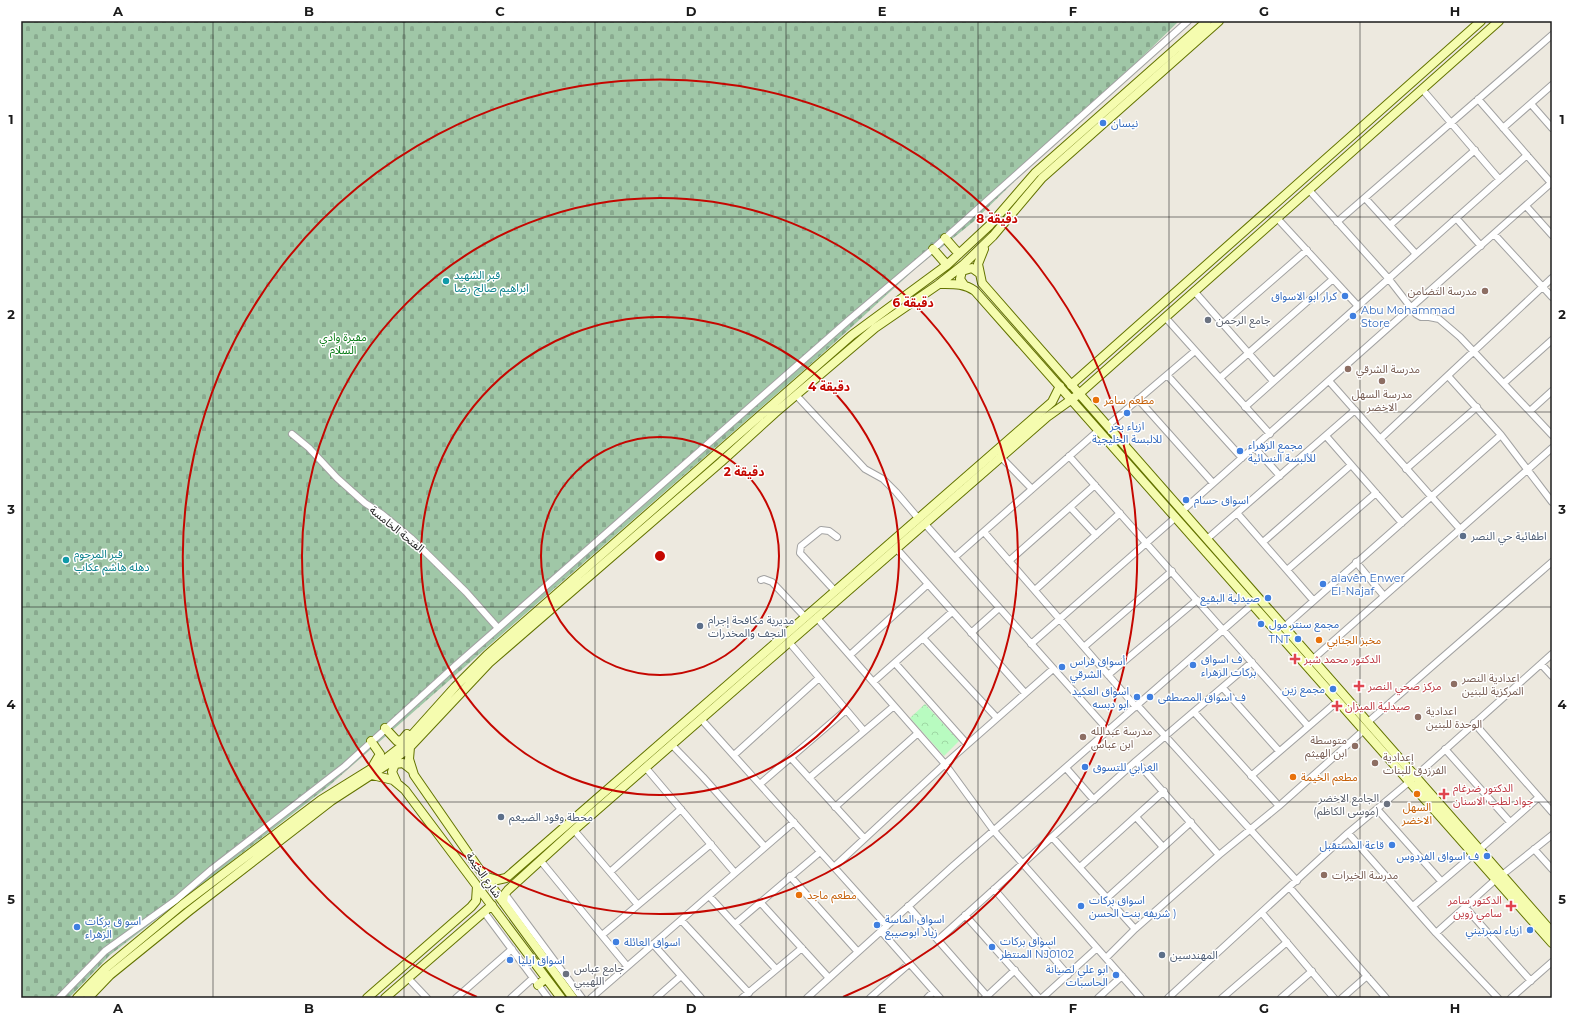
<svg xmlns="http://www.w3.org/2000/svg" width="1573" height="1019" font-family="Montserrat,'Noto Sans Arabic',sans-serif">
	<defs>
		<pattern id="cemetery-stones" width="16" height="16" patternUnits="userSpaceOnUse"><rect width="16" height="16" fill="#a0c7a7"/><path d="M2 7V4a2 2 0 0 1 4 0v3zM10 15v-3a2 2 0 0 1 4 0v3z" fill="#89aa8f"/></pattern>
		<pattern id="park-crowns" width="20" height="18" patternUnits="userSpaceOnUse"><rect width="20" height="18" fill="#b8fbc0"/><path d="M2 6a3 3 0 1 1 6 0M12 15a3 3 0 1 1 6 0" fill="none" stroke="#9ed7a4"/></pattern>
	</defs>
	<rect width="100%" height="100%" fill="#ede9df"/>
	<path fill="url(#cemetery-stones)" d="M21 21H1179L973 222 915 269 821 355 330 785 110 955 69 998H21Z"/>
	<path fill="url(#park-crowns)" d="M925 704 959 741 944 756 910 718Z"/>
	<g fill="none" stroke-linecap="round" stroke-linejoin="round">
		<g stroke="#a2a2a2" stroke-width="8">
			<path id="street" d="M1422 89 1499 179
				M1478 99 1552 184
				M1531 104 1552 128
				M1503 128 1552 85
				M1309 190 1388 278 1416 314 1421 317H1429L1439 319 1460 337 1552 435
				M1365 198 1416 254
				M1526 206 1552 235
				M1277 218 1357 305
				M1456 218 1481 246
				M1337 222 1552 35
				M1390 225 1475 150
				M1494 234 1552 297
				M1194 291 1273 381
				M1165 317 1270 434
				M1222 324 1307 250
				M1167 375 1242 458
				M1448 376 1501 435 1552 502
				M1220 378 1333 279
				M1329 381 1460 529
				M1504 383 1552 340
				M796 395 865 469 883 479 896 492 918 518
				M1138 399 1213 483
				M1245 407 1527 155
				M1530 411 1552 391
				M1107 426 1195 351
				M292 434 309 448 337 478 365 503 382 514 411 538 466 592 498 628
				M1326 436 1402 523
				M1380 439 1552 278
				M1254 447 1280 476
				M1069 456 1308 726
				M1001 457 1032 489
				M1406 469 1477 407
				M1070 507 1096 535
				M1182 511 1551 183
				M1237 513 1313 600
				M925 524 1108 730
				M984 532 1136 707
				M1207 539 1355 410
				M1263 542 1351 465
				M896 548 1025 693
				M955 557 1099 430
				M1009 561 1095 485
				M1356 562 1384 596
				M1287 570 1376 493
				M761 580 764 579 772 582 805 617
				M1035 590 1120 513
				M835 591 800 553 801 546 821 530 829 531 837 537
				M817 618 945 764 994 831 1141 998
				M1284 627 1501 435
				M971 633 999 608
				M923 638 997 718
				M789 642 864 731
				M1031 644 1176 517
				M1085 646 1172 571
				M850 655 928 584
				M1313 659 1552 448
				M895 663 967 744
				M1541 664 1552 676
				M1108 675 1197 600
				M873 682 952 612
				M1223 688 1279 751
				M1137 705 1297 881
				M1194 712 1279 806
				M701 719 887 926
				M1368 722 1552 562
				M1474 723 1552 812
				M672 745 703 777 765 847
				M1445 749 1510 822
				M734 755 819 678
				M791 758 864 838
				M1136 761 1219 855
				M646 768 735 873
				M1066 768 1094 800
				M1251 776 1338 701
				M809 778 894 706
				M760 784 846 710
				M835 807 918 733
				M1377 809 1441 881
				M1136 817 1163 847
				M574 830 638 905
				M1348 833 1436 933 1498 998
				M1052 837 1135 929
				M1480 849 1539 797
				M1534 849 1552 869
				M540 860 627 966
				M834 867 945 764 1053 669
				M1080 867 1164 791
				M610 872 681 809
				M1502 875 1552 835
				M790 876 858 952
				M1290 888 1386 998
				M994 889 1068 975
				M505 894 582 998
				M709 896 776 969
				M1107 898 1191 822
				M760 902 829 978
				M908 906 987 996
				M1413 906 1473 855
				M1465 907 1531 981
				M484 912 548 998
				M1262 913 1334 998
				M965 915 1039 998
				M681 920 749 993
				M735 924 820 852
				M881 931 940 998
				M1436 933 1495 880
				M602 935 711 844
				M938 940 1136 761 1252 662
				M653 944 701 998
				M1106 958 1135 929 1219 855 1279 806 1364 730
				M408 978 427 998
				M59 998 105 951 176 900 212 869 345 766 455 666 850 319 933 249 1188 21
				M456 998 512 949
				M511 998 533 978
				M591 998 794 822
				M656 998 681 976
				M742 998 802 948
				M807 998 953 866 1255 602
				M870 998 910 963
				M927 998 934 991
				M985 998 1015 970
				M1042 998 1097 948
				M1098 998 1122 976
				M1168 998 1348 833 1409 782 1552 654
				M1222 998 1287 942
				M1281 998 1312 971
				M1342 998 1367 976
				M1511 998 1552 962"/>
		</g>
		<g stroke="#637300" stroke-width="10">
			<path id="secondary" d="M945 238 959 254
				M933 249 947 265
				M984 249 978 264 982 283 1552 932
				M939 284C953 284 964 283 975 291L1552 943
				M964 285 960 279 962 271 972 268 979 273
				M1071 385 1481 21
				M385 728 397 741 402 740 407 734
				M371 741 380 754 374 764
				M410 747 409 759 414 775 484 876 573 998
				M372 775 393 780 405 790 561 998
				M397 783 392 772 395 764 403 763 412 770
				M484 876 497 880 506 878 1052 402 1060 386
				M503 902 504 895 508 890 574 830 1047 417 1079 394 1499 21
				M538 985 546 978
				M77 998 106 968 182 905 321 800 379 764 402 746 455 687 487 655 852 335 947 265 990 225 1035 173 1207 21
				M88 998 110 975 189 911 331 801 388 764 410 747 489 663 721 462 775 413 875 328 939 284 963 265 993 236 1042 178 1219 21
				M367 998 471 907 476 901 477 886
				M385 998 492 905"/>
		</g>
		<use href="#street" stroke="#fff" stroke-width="6"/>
		<use href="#secondary" stroke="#f5fcaf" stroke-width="8"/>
	</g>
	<path fill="none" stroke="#1b1b1b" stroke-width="1" stroke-opacity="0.55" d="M213 21V998M404 21V998M595 21V998M786 21V998M978 21V998M1169 21V998M1360 21V998M21 217H1552M21 412H1552M21 607H1552M21 802H1552"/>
	<g fill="none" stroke="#c50700" stroke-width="2">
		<circle cx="660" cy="556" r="119"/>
		<circle cx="660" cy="556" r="239"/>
		<circle cx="660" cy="556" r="358"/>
		<path d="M477 997A477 477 0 1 1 843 997"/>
	</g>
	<g fill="#3f7fe0" stroke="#fff" stroke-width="1.5">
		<circle cx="1103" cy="123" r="4"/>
		<circle cx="1345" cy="296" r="4"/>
		<circle cx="1353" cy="316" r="4"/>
		<circle cx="1127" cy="413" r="4"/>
		<circle cx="1240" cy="451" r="4"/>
		<circle cx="1186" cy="500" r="4"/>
		<circle cx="1323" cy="584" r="4"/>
		<circle cx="1268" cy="598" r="4"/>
		<circle cx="1261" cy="624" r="4"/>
		<circle cx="1298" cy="639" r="4"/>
		<circle cx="1193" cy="665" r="4"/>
		<circle cx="1062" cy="667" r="4"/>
		<circle cx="1333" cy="689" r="4"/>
		<circle cx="1137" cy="697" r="4"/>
		<circle cx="1150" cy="697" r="4"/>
		<circle cx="1085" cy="767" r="4"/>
		<circle cx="1392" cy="845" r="4"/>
		<circle cx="1487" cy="856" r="4"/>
		<circle cx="1081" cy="906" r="4"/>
		<circle cx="877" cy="925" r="4"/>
		<circle cx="77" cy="927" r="4"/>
		<circle cx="1530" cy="930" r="4"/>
		<circle cx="616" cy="942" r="4"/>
		<circle cx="992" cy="947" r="4"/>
		<circle cx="510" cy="960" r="4"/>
		<circle cx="1116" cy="975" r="4"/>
	</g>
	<g fill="#0f9aa8" stroke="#fff" stroke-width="1.5">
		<circle cx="446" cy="281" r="4"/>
		<circle cx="66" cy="560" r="4"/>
	</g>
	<g fill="#8d6e63" stroke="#fff" stroke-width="1.5">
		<circle cx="1485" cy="291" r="4"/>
		<circle cx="1348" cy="369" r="4"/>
		<circle cx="1382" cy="381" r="4"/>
		<circle cx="1454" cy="684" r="4"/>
		<circle cx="1418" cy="717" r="4"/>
		<circle cx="1083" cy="737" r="4"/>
		<circle cx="1355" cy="746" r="4"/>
		<circle cx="1375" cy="763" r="4"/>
		<circle cx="1324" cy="875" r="4"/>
	</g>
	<g fill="#6b7280" stroke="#fff" stroke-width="1.5">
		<circle cx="1208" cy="320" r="4"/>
		<circle cx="1387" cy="804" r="4"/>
		<circle cx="566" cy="974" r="4"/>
	</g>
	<g fill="#e8710a" stroke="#fff" stroke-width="1.5">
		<circle cx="1096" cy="400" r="4"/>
		<circle cx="1319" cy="640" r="4"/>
		<circle cx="1293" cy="777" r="4"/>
		<circle cx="1417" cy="794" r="4"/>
		<circle cx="799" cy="895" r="4"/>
	</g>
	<g fill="#5c6f8a" stroke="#fff" stroke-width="1.5">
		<circle cx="1463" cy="536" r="4"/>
		<circle cx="700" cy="626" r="4"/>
		<circle cx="501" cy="817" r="4"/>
		<circle cx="1162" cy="955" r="4"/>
	</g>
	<g fill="#e0444e" stroke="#fff" stroke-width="1.5">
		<path d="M1293 653h4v4h4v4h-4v4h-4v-4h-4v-4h4z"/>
		<path d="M1357 680h4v4h4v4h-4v4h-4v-4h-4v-4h4z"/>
		<path d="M1335 700h4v4h4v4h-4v4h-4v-4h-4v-4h4z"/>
		<path d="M1442 788h4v4h4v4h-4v4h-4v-4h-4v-4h4z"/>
		<path d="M1509 900h4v4h4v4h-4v4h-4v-4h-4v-4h4z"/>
	</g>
	<g text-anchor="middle" stroke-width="3" stroke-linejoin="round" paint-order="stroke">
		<g font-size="11" fill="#366cbe" stroke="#fff" text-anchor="start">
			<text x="1111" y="127">نيسان</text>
			<text x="1337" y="300" text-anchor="end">كرار ابو الاسواق</text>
			<text x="1361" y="314">Abu Mohammad<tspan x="1361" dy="13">Store</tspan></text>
			<text x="1127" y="430" text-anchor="middle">ازياء بحر<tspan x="1127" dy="13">للالبسة الخليجية</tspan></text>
			<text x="1248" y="449">مجمع الزهراء<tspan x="1248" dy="13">للألبسة النسائية</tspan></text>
			<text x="1194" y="504">اسواق حسام</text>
			<text x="1331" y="582">alavên Enwer<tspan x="1331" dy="13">El-Najaf</tspan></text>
			<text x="1260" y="602" text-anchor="end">صيدلية البقيع</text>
			<text x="1269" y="628">مجمع سنتر مول</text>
			<text x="1290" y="643" text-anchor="end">TNT</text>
			<text x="1201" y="663">ف اسواق<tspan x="1201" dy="13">بركات الزهراء</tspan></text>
			<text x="1070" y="665">أسواق فراس<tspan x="1070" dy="13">الشرقي</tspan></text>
			<text x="1325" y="693" text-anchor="end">مجمع زين</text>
			<text x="1129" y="695" text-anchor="end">اسواق العكيد<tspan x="1129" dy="13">ابو دبسه</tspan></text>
			<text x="1158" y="701">ف اسواق المصطفى</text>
			<text x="1093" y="771">الغرابي للتسوق</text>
			<text x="1384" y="849" text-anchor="end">قاعة المستقبل</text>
			<text x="1479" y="860" text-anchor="end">ف اسواق الفردوس</text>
			<text x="1089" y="904">اسواق بركات<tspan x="1089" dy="13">شريفه بنت الحسن )</tspan></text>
			<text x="885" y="923">اسواق الماسة<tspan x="885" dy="13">زياد ابوصيبع</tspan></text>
			<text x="85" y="925">اسو ق بركات<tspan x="85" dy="13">الزهراء</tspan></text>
			<text x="1522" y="934" text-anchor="end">ازياء لمبرتيني</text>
			<text x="1000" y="945">اسواق بركات<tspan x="1000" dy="13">المنتظر NJ0102</tspan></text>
			<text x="624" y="946">اسواق العائلة</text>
			<text x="518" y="964">اسواق ايليا</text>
			<text x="1108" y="973" text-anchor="end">ابو علي لصيانة<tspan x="1108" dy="13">الحاسبات</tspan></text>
		</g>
		<g font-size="11" fill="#0d838f" stroke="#fff" text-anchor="start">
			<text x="454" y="279">قبر الشهيد<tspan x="454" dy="13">ابراهيم صالح رضا</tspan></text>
			<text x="74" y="558">قبر المرحوم<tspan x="74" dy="13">دهله هاشم عكاب</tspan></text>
		</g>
		<g font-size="11" fill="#785e54" stroke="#fff" text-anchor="start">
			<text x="1477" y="295" text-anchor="end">مدرسة التضامن</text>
			<text x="1356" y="373">مدرسة الشرقي</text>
			<text x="1382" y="398" text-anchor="middle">مدرسة السهل<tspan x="1382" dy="13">الاخضر</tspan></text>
			<text x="1462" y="682">اعدادية النصر<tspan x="1462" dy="13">المركزية للبنين</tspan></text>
			<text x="1426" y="715">اعدادية<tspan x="1426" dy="13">الوحدة للبنين</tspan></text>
			<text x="1091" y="735">مدرسة عبدالله<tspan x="1091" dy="13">ابن عباس</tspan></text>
			<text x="1347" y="744" text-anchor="end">متوسطة<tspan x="1347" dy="13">ابن الهيثم</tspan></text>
			<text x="1383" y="761">إعدادية<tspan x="1383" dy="13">الفرزدق للبنات</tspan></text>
			<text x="1332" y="879">مدرسة الخيرات</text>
		</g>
		<g font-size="11" fill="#5b616d" stroke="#fff" text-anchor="start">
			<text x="1216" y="324">جامع الرحمن</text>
			<text x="1379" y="802" text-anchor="end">الجامع الاخضر<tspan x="1379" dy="13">(موسى الكاظم)</tspan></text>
			<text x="574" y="972">جامع عباس<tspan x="574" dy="13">اللهيبي</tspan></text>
		</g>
		<g font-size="11" fill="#067b14" stroke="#fff">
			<text x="343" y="341">مقبرة وادي<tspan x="343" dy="13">السلام</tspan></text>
		</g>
		<g font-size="11" fill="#c56008" stroke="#fff" text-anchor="start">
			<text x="1104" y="404">مطعم سامر</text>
			<text x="1327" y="644">مخبز الجنابي</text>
			<text x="1301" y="781">مطعم الخيمة</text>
			<text x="1417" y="811" text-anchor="middle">السهل<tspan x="1417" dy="13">الاخضر</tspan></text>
			<text x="807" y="899">مطعم ماجد</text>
		</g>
		<g font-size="11" fill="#1b1b1b" stroke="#fff">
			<text transform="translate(397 529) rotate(39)" y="4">الفتحة الخامسة</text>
			<text transform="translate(484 875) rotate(55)" y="4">شارع الخيمة</text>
		</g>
		<g font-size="11" fill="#4e5e75" stroke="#fff" text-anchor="start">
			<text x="1471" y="540">اطفائية حي النصر</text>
			<text x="708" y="624">مديرية مكافحة إجرام<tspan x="708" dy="13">النجف والمخدرات</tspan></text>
			<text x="509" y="821">محطة وقود الضيغم</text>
			<text x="1170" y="959">المهندسين</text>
		</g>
		<g font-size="11" fill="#be3a42" stroke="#fff" text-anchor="start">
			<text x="1304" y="663">الدكتور محمد شبر</text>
			<text x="1368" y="690">مركز صحي النصر</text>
			<text x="1345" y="710">صيدلية الميزان</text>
			<text x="1453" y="792">الدكتور ضرغام<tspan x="1453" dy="13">جواد لطب الاسنان</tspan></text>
			<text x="1502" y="904" text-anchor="end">الدكتور سامر<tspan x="1502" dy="13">سامي زوين</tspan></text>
		</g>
	</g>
	<circle cx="660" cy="556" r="6" fill="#c50700" stroke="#fff" stroke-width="2"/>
	<g font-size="12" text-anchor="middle" font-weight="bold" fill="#c50700" stroke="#fff" stroke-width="3" stroke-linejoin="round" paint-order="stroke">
		<text x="997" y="223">8 دقيقة</text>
		<text x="913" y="307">6 دقيقة</text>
		<text x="829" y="391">4 دقيقة</text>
		<text x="744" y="476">2 دقيقة</text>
	</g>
	<rect width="1573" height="1019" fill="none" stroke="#ffffff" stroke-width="44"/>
	<rect x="22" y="22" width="1529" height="975" fill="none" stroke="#1b1b1b" stroke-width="1.5"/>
	<g font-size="13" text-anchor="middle" font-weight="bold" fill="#1b1b1b">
		<text x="118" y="16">A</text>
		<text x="309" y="16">B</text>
		<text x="500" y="16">C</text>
		<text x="691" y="16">D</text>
		<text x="882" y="16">E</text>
		<text x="1073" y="16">F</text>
		<text x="1264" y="16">G</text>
		<text x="1455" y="16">H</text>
		<text x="11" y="124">1</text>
		<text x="1562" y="124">1</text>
		<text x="11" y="319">2</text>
		<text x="1562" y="319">2</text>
		<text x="11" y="514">3</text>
		<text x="1562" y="514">3</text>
		<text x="11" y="709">4</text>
		<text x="1562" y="709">4</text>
		<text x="11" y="904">5</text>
		<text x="1562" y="904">5</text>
		<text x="118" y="1013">A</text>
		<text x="309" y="1013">B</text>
		<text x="500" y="1013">C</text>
		<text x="691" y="1013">D</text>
		<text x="882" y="1013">E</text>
		<text x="1073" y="1013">F</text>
		<text x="1264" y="1013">G</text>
		<text x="1455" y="1013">H</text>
	</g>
</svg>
